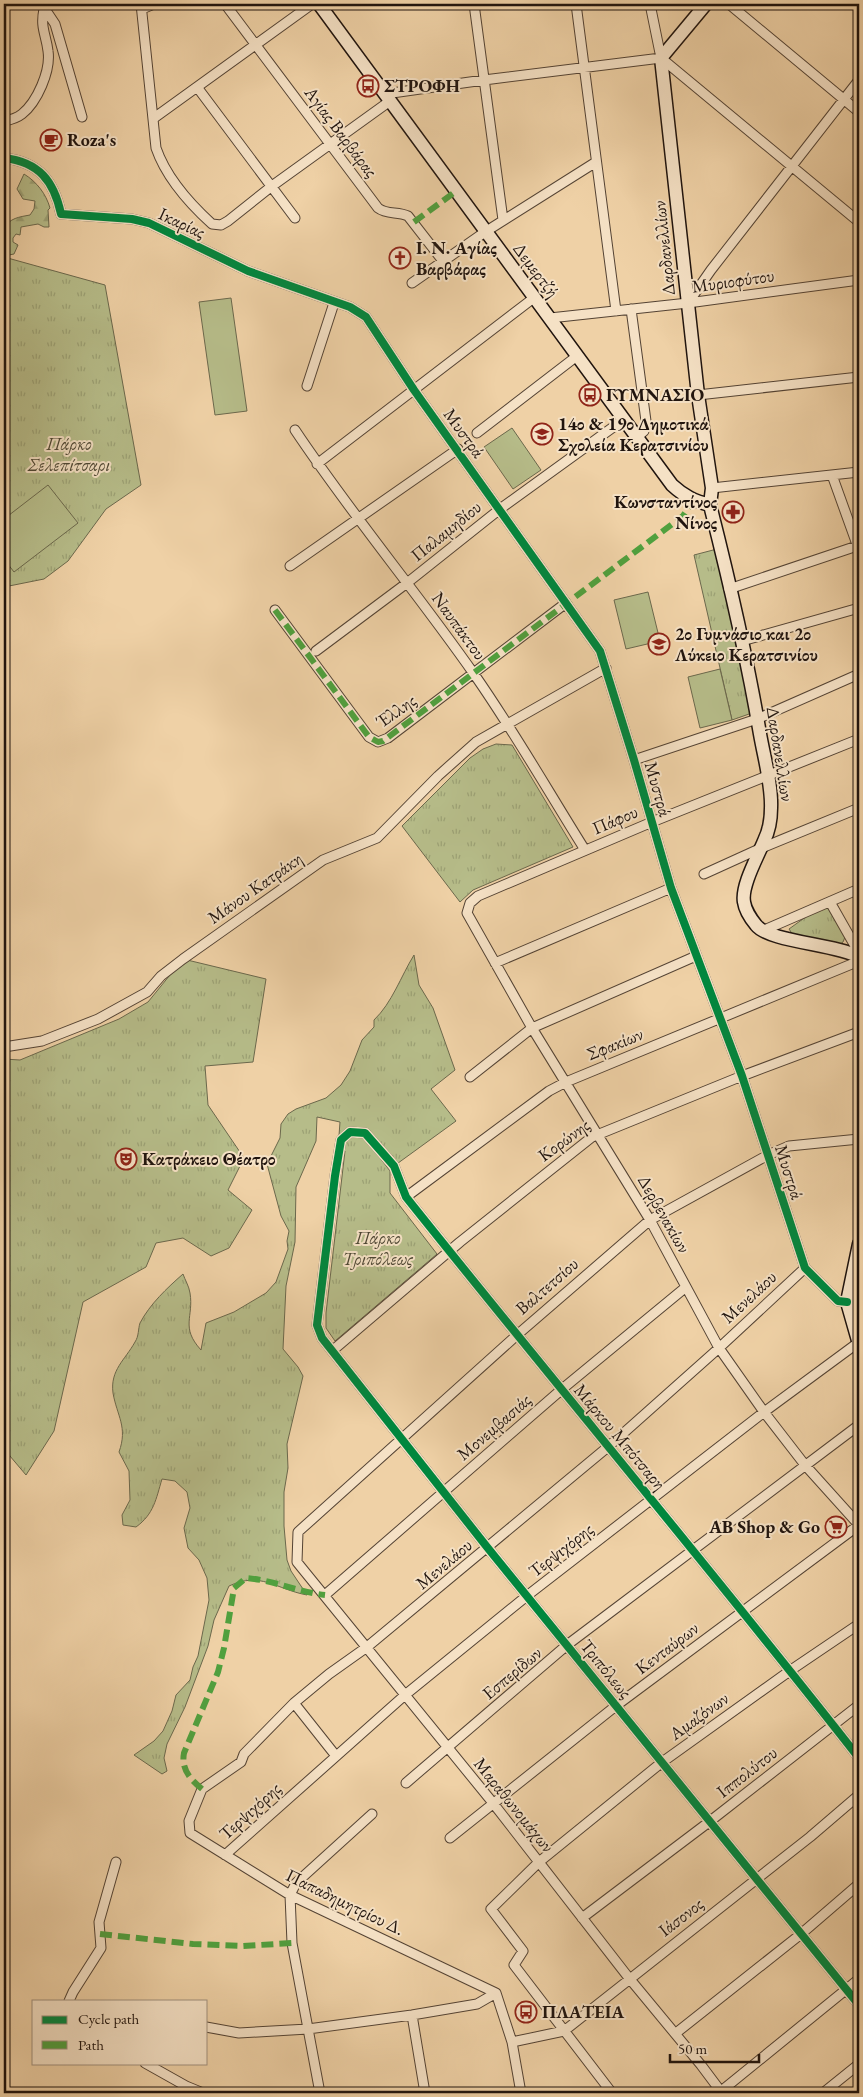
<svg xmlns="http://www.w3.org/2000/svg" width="863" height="2097" font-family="'EB Garamond',serif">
	<defs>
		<pattern id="forest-firs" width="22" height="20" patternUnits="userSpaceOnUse" patternTransform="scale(1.25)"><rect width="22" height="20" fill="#b6bc89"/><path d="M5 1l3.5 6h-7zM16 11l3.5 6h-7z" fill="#9ca175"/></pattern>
		<pattern id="park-tufts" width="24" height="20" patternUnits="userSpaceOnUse" patternTransform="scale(1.25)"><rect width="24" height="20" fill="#b6bc89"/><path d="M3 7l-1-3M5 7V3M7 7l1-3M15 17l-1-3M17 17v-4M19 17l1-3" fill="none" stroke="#9ca175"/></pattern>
	</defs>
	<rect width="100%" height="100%" fill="#efd1a6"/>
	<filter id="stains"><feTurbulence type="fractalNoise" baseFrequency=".004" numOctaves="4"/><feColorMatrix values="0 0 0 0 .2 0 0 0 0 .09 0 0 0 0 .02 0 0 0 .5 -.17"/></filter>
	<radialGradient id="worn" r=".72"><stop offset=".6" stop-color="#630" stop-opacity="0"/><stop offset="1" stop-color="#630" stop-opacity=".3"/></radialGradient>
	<path fill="url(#forest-firs)" stroke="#6b684c" d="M24 174C37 182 46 194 50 208L48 210 49 227H44L38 224 21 227 20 235 16 234 13 238V242L18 245 14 254 4 256V228C10 218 19 217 30 215L34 209 35 201 23 199 17 189Z"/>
	<path fill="url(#park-tufts)" stroke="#6b684c" d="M4 257 105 285 141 485 106 509 68 561 44 579 4 587Z
		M717 549 752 713 732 720 694 555Z
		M496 744 512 745 573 847 473 890 460 902 402 826 470 758 483 749Z
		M828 907 845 937 843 942 839 945 793 935 789 929 807 916Z
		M414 955 419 985 433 1008 455 1070 431 1089 456 1121 394 1166 371 1146 390 1171V1193L437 1254 335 1341 326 1328V1313L345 1151 338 1149 340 1122 317 1117 316 1141 296 1187 295 1242 286 1286 283 1349 298 1367 303 1376 287 1444 288 1468 284 1492V1526L287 1560 291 1571 307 1595C275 1589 261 1571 229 1586L214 1620 208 1646 185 1707 167 1744 164 1758 167 1771 162 1774 134 1755 154 1741 163 1731 172 1711 176 1695 190 1680 193 1667 198 1656 209 1600 207 1578 199 1560 188 1548 184 1528 190 1508 187 1492 175 1481 162 1479C156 1499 154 1514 136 1527L123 1525 122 1515 130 1500 129 1471 119 1452C128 1427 117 1416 113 1393 110 1370 125 1360 135 1342 139 1336 138 1329 140 1323 150 1304 167 1288 183 1274 185 1280 189 1286 190 1293 194 1317 180 1327 201 1350L206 1323 234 1312 266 1293 276 1282 288 1249 287 1241 289 1231 281 1216 267 1164 280 1138 281 1124 288 1114 296 1109 326 1098 341 1085 350 1071 362 1040 374 1027V1020C392 1003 401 976 414 955Z
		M183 959 266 979 253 1062 205 1066 208 1105 244 1158 228 1190 252 1210 229 1248 211 1256 183 1238 156 1243 146 1267 83 1302 54 1431 26 1475 4 1449V1059L20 1060 119 1019 148 1002Z"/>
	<path fill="#b6bc89" stroke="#6b684c" d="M231 298 247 411 215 415 199 302Z
		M512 428 541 470 513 489 484 447Z
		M48 485 78 523 14 572 4 559V519Z
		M648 592 660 641 626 649 614 600Z
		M720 669 732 720 700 728 688 677Z"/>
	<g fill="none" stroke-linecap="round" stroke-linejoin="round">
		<g stroke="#544334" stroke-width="11">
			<path id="street" d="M141 4 156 148C166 177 190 204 212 224L221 225 228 221 272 186 390 101
				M225 4 378 208C387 215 398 211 408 216L443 261
				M474 4 503 220
				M576 4 616 311
				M650 4 661 58
				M729 4 859 112
				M43 6 55 24 82 117
				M142 9 154 4
				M661 58 859 222
				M197 87 295 218
				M385 94 484 80 661 58
				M154 118 312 4
				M4 121C10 120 17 118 22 114 37 102 51 71 48 51 46 34 40 28 44 9
				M4 158C39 162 54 181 61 214L132 219 149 223 248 271 350 307 366 317 414 390 600 651 634 760 671 888 742 1076 805 1268 838 1301 847 1302
				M412 283 485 232 596 162
				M688 303 711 270 859 80
				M631 309 646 421 644 431 636 438
				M550 318 688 303 859 280
				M307 386 334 303
				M698 395 859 377
				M295 430C351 514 416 591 474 674 514 731 548 791 585 850
				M477 433 577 356
				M317 464 535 297
				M832 475 859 550
				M712 488 859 472
				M290 566 458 449
				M729 589 857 546
				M275 610 369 737 378 742 388 738 566 603
				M742 641 859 608
				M316 651 407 583 500 509 623 420
				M634 760 757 719 859 674
				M704 874 759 849 859 808
				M830 902 859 953
				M762 931 859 889
				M495 963 671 888
				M4 1047 42 1041 98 1019 147 992 161 976 183 959 323 860 377 838 438 776 476 742 606 668
				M470 1077 532 1028 696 956
				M406 1197 549 1091 566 1082 859 961
				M332 1351 460 1242 592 1137 742 1076 859 1032
				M859 1525 805 1465 764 1412 719 1348 650 1220 532 1028 467 913 470 903 478 896 652 822 859 739
				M325 1595 561 1390 686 1287
				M294 1703 336 1756
				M859 1758C711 1569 556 1385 406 1197L394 1166 365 1133 350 1132 341 1140 335 1176 317 1325 322 1338 487 1547 859 2005
				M406 1783 567 1645 859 1425
				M450 1838 617 1705 859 1525
				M225 1855 405 1695 528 1595 764 1412 859 1342
				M582 1918 709 1822 859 1705
				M496 1993 290 1895 190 1833 189 1821 202 1789 241 1762 244 1754 294 1703 329 1674 367 1647 609 1446 719 1348 805 1268
				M496 1993 512 2042 521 2093
				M69 2001 73 1992 101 1948 99 1922 116 1862
				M412 2015 425 2093
				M206 2027 239 2033 308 2029 412 2015 477 2004 496 1993
				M676 2033 801 1934 859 1884
				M512 2042 564 2031 810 1837 859 1795
				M145 2063 186 2086 203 2093
				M720 2092 859 1979
				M320 2093 292 1943 290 1895 296 1883 372 1814
				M612 2093 514 1965 523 1951 491 1909 539 1862 661 1763 791 1670 859 1624
				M722 2093 701 2065 629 1978 493 1803 301 1567 297 1562 298 1532 517 1335 650 1220 768 1155 789 1146 859 1139
				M823 2093 859 2064"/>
		</g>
		<g stroke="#20140e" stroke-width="15">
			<path id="secondary" d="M319 4 672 485C684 496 694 501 710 505
				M706 4 661 58 698 395 712 488 710 505C729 580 747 657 760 734 764 757 772 785 771 808 771 819 769 831 764 841 758 856 741 886 744 902 745 909 751 919 756 925 769 942 836 944 859 957
				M859 1244 847 1302 859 1344"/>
		</g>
		<use href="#street" stroke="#f5e1c5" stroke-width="9"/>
		<use href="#secondary" stroke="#f5e1c5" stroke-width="12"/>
		<path stroke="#50a03e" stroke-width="6" stroke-dasharray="12 6" stroke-linecap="butt" d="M414 222 455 192
			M275 610 369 737 378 742 383 741 683 516 693 501
			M202 1789C190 1779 181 1769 184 1753L218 1672 224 1648 234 1588 246 1578C273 1580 298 1592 325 1595
			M100 1934 193 1944 243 1946 292 1943"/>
		<g stroke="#f5e1c5" stroke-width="11">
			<path id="cycleway" d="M4 158C39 162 54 181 61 214L132 219 149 223 248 271 350 307 366 317 414 390 600 651 634 760 671 888 742 1076 805 1268 838 1301 847 1302
				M859 1758C711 1569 556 1385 406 1197L394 1166 365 1133 350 1132 341 1140 335 1176 317 1325 322 1338 487 1547 859 2005"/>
		</g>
		<use href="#cycleway" stroke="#00873e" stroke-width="8"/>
	</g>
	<defs>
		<g id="bus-ring" transform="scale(1.125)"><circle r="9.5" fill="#f5e1c5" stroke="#8f2418" stroke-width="1.5"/><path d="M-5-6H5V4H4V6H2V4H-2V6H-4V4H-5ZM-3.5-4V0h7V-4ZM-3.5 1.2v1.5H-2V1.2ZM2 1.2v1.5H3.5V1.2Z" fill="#8f2418"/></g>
		<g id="cafe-ring" transform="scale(1.125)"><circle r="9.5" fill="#f5e1c5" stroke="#8f2418" stroke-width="1.5"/><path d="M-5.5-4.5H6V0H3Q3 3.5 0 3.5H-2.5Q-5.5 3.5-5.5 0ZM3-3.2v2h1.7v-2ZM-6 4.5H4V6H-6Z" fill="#8f2418"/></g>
		<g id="church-ring" transform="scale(1.125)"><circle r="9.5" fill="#f5e1c5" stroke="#8f2418" stroke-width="1.5"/><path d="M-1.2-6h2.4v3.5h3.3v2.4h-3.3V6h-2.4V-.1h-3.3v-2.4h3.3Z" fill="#8f2418"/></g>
		<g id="school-ring" transform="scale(1.125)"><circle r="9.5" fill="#f5e1c5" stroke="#8f2418" stroke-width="1.5"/><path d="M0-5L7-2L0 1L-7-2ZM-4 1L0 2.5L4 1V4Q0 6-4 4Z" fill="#8f2418"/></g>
		<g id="pharmacy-ring" transform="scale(1.125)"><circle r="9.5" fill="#f5e1c5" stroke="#8f2418" stroke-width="1.5"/><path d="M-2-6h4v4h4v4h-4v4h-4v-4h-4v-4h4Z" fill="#8f2418"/></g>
		<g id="theatre-ring" transform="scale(1.125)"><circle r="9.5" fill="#f5e1c5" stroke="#8f2418" stroke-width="1.5"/><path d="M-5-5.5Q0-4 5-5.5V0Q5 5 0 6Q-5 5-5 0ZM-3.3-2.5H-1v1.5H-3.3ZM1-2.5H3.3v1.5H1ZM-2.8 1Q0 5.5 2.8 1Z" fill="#8f2418"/></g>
		<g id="supermarket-ring" transform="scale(1.125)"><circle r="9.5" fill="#f5e1c5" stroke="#8f2418" stroke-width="1.5"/><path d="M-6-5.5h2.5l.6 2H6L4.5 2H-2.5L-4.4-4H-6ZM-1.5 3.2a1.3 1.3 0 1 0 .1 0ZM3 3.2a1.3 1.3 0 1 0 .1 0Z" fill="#8f2418"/></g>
	</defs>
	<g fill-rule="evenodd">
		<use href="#bus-ring" x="368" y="86"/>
		<use href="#cafe-ring" x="51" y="140"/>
		<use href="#church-ring" x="400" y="258"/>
		<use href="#bus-ring" x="590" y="395"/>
		<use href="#school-ring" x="542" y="434"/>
		<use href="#pharmacy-ring" x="733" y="512"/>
		<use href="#school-ring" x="659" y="644"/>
		<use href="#theatre-ring" x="126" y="1159"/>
		<use href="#supermarket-ring" x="836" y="1527"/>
		<use href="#bus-ring" x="526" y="2012"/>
	</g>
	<g text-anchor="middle" stroke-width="4" stroke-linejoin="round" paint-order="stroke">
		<g font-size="18" font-weight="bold" fill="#20140e" stroke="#f5e1c5" text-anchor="start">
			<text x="384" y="92">ΣΤΡΟΦΗ</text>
			<text x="67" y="146">Roza's</text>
			<text x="416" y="254">Ι. Ν. Αγίας<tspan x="416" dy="21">Βαρβάρας</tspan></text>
			<text x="606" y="401">ΓΥΜΝΑΣΙΟ</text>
			<text x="558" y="430">14ο &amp; 19ο Δημοτικά<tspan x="558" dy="21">Σχολεία Κερατσινίου</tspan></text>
			<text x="717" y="508" text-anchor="end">Κωνσταντίνος<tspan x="717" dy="21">Νίνος</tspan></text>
			<text x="675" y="640">2ο Γυμνάσιο και 2ο<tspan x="675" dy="21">Λύκειο Κερατσινίου</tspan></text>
			<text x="142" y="1165">Κατράκειο Θέατρο</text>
			<text x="820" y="1533" text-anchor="end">AB Shop &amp; Go</text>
			<text x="542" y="2018">ΠΛΑΤΕΙΑ</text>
		</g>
		<g font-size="18" fill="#20140e" stroke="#f5e1c5">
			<text transform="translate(341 132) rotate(53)" y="6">Αγίας Βαρβάρας</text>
			<text transform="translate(182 223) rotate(25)" y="6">Ικαρίας</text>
			<text transform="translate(664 248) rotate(-96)" y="6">Δαρδανελλίων</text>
			<text transform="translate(536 270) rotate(53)" y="6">Δεμερτζή</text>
			<text transform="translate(733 281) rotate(-8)" y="6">Μυριοφύτου</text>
			<text transform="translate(464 433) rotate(54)" y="6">Μυστρά</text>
			<text transform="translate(446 531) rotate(-39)" y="6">Παλαμηδίου</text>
			<text transform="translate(459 626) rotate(54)" y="6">Ναυπάκτου</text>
			<text transform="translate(396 711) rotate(-35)" y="6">Έλλης</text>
			<text transform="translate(780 754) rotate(81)" y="6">Δαρδανελλίων</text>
			<text transform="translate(658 789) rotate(74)" y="6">Μυστρά</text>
			<text transform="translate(615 820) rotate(-23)" y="6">Πάφου</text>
			<text transform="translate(255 888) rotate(-35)" y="6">Μάνου Κατράκη</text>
			<text transform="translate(615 1044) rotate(-22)" y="6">Σφακίων</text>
			<text transform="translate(564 1140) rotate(-36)" y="6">Κορώνης</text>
			<text transform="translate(789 1172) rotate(72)" y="6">Μυστρά</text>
			<text transform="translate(664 1214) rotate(60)" y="6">Δερβενακίων</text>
			<text transform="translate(547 1286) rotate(-41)" y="6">Βαλτετσίου</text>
			<text transform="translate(749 1297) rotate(-43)" y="6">Μενελάου</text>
			<text transform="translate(494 1427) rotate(-41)" y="6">Μονεμβασιάς</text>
			<text transform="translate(620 1437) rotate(50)" y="6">Μάρκου Μπότσαρη</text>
			<text transform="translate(561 1550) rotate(-38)" y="6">Τερψιχόρης</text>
			<text transform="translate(444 1564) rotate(-40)" y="6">Μενελάου</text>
			<text transform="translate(667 1648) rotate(-37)" y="6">Κενταύρων</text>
			<text transform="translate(606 1669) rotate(51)" y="6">Τριπόλεως</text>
			<text transform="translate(512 1673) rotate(-40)" y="6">Εσπερίδων</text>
			<text transform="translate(699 1716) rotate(-36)" y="6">Αμαζόνων</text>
			<text transform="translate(747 1772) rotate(-38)" y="6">Ιππολύτου</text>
			<text transform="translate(514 1805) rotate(51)" y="6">Μαραθωνομάχων</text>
			<text transform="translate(250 1811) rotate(-42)" y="6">Τερψιχόρης</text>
			<text transform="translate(345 1902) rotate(26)" y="6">Παπαδημητρίου Δ.</text>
			<text transform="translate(681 1917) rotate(-38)" y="6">Ιάσονος</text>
		</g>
		<g font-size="18" font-style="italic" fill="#4d4633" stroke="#f5e1c5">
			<text x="69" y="450">Πάρκο<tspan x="69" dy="21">Σελεπίτσαρι</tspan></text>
			<text x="378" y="1244">Πάρκο<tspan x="378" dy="21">Τριπόλεως</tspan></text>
		</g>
	</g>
	<rect width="863" height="2097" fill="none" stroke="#efd1a6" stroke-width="20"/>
	<rect x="5" y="5" width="853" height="2087" fill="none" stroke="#20140e" stroke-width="2.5"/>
	<rect x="10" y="10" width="843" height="2077" fill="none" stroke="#20140e"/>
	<rect x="32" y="2000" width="175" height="65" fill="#f5e1c5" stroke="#a08f7c"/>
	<rect x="42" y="2016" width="25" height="8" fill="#00873e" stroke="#a08f7c"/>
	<text x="78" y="2024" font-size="15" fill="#20140e">Cycle path</text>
	<rect x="42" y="2041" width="25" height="8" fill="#50a03e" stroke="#a08f7c"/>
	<text x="78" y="2050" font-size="15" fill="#20140e">Path</text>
	<path d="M670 2054v8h89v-8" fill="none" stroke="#20140e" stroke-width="2.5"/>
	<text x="678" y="2054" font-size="15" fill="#20140e" stroke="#f5e1c5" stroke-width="4" paint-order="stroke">50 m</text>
	<rect width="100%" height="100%" filter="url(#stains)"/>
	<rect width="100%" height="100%" fill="url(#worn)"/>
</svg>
